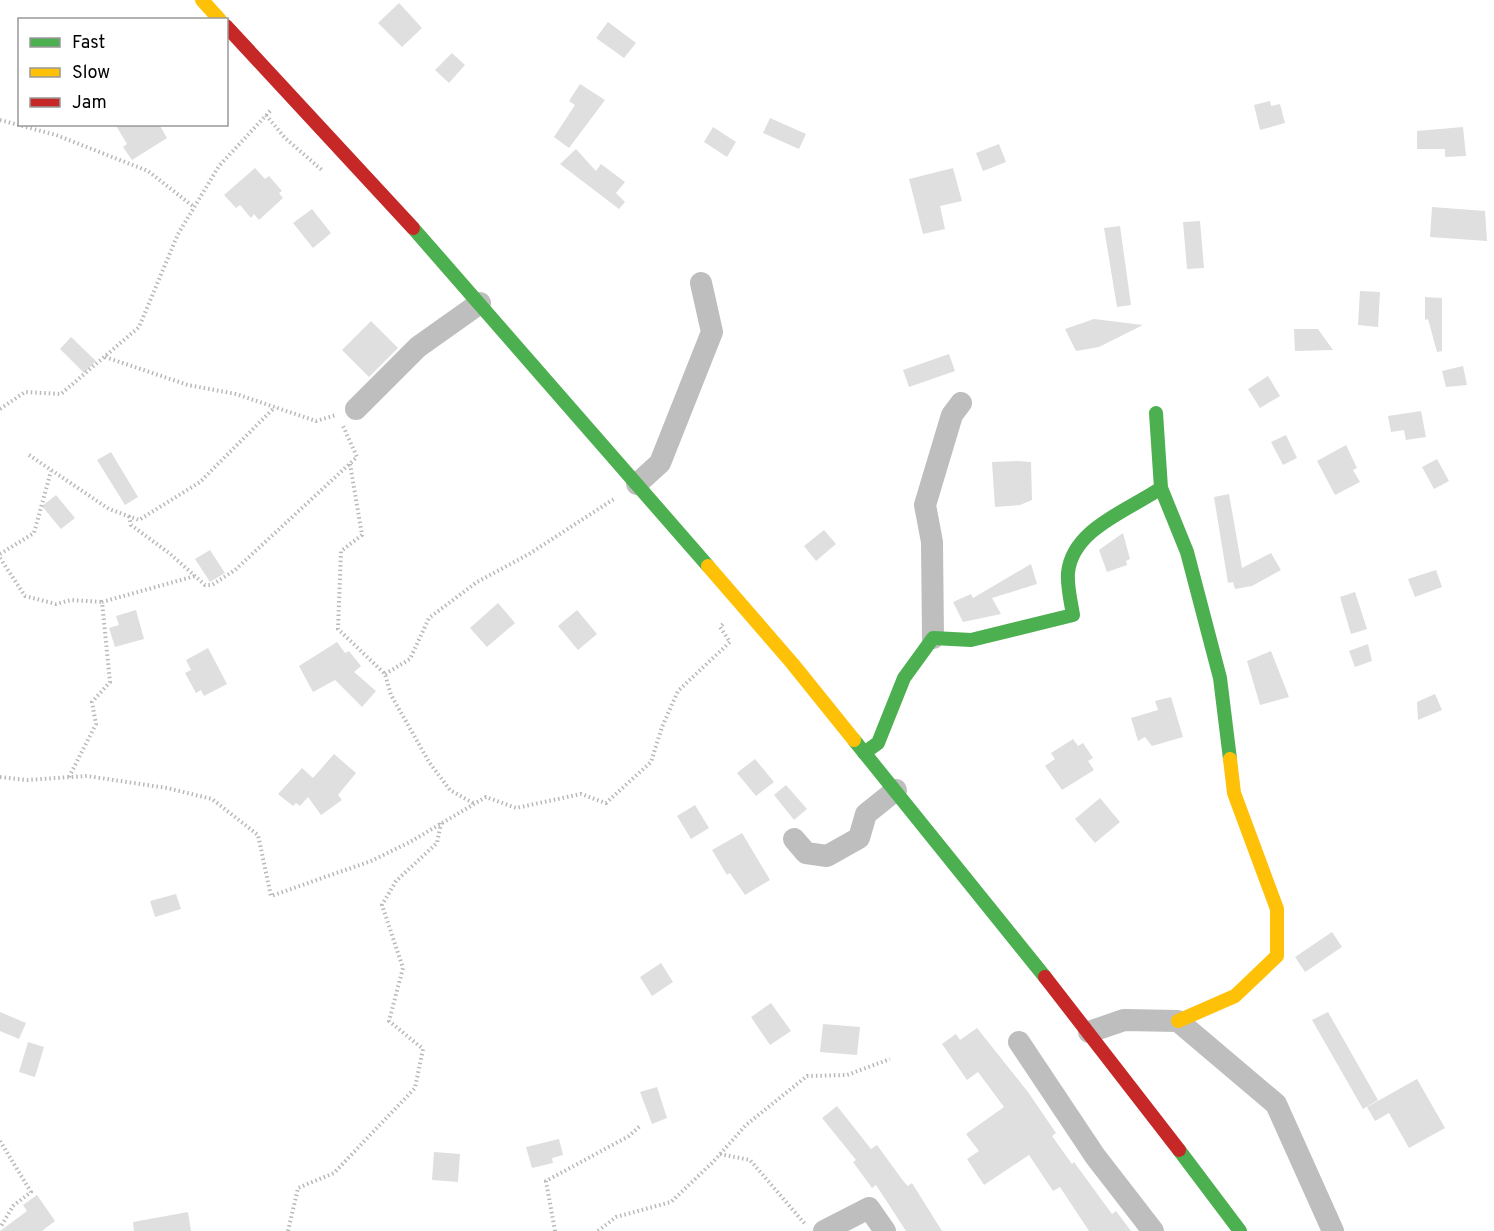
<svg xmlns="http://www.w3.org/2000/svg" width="1494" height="1231" font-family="Overpass,sans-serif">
	<rect width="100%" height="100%" fill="#fff"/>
	<path fill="#dfdfdf" d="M399 3 422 28 402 47 378 23Z
		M608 22 636 43 624 58 596 38Z
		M452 53 465 65 449 83 435 70Z
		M580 84 605 100 569 148 554 137 575 105 569 101Z
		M1270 101 1271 106 1280 104 1285 123 1260 130 1254 105Z
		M770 118 806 134 799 149 763 133Z
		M115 124H159L167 138 132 160 123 147 127 144Z
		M713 127 736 142 727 157 704 142Z
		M1463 127 1466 156 1445 157V149H1417V131Z
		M999 144 1006 162 983 171 976 153Z
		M576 149 596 171 601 164 625 182 616 193 625 202 619 209 560 164Z
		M255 168 265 179 269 176 282 191 279 193 283 198 259 220 254 214 251 218 240 205 236 208 224 195Z
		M953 168 962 201 940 206 945 229 923 234 909 179Z
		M1432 207 1485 211 1487 241 1430 237Z
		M312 209 331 233 313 248 293 223Z
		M1200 221 1204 268 1187 269 1183 222Z
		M1120 226 1131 305 1117 307 1104 228Z
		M1360 291 1380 292 1378 327 1358 325Z
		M1425 297 1442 298V351L1437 352 1428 319 1425 320Z
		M1094 319 1143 325 1099 347 1076 351 1065 329Z
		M371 321 398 348 369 377 342 350Z
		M1294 329H1318L1333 350 1295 351Z
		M71 337 96 361 84 373 60 349Z
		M949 354 955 371 909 387 903 370Z
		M1463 366 1467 385 1446 387 1442 371Z
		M1268 376 1280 396 1260 408 1248 389Z
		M1421 411 1426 437 1406 440 1404 430 1391 432 1388 416Z
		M1286 435 1297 458 1283 465 1271 442Z
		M1346 445 1357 468 1353 470 1360 482 1335 495 1317 461Z
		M111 452 138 497 125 505 97 460Z
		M1437 459 1449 481 1434 489 1422 467Z
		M1018 461 1031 462 1032 500 1020 505 995 507 992 462Z
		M1229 494 1242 568 1271 553 1281 570 1252 586 1235 589 1233 582 1228 583 1214 497Z
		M56 495 75 518 61 529 42 506Z
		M824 530 836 544 816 561 804 546Z
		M1123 533 1130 559 1126 561 1127 565 1107 572 1099 550Z
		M210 550 225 573 210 582 195 559Z
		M1031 564 1037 584 992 598 1001 614 963 622 953 602 971 594 973 598Z
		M1436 570 1442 587 1415 597 1408 579Z
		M1355 592 1367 629 1351 634 1340 597Z
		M498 603 515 623 487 647 470 628Z
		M136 610 144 639 115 647 109 628 119 625 116 616Z
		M577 610 597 634 578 650 558 626Z
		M337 642 345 653 349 651 361 666 354 672 376 691 362 707 335 680 313 692 299 666Z
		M1368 644 1372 661 1355 667 1349 651Z
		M208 648 227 684 204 696 201 690 196 693 185 673 191 670 186 660Z
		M1271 651 1289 697 1260 705 1247 661Z
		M1435 694 1442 710 1418 720 1417 702Z
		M1171 697 1183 737 1152 746 1145 737 1138 741 1131 718 1158 710 1155 701Z
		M1073 739 1078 746 1083 743 1093 758 1088 761 1094 770 1062 790 1045 766 1055 759 1051 753Z
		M334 754 356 773 338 795 342 800 321 815 308 797 300 806 296 803 293 806 278 794 302 768 313 778Z
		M755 759 774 782 756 796 737 773Z
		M786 785 807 809 794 820 774 795Z
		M1100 798 1120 822 1095 843 1075 819Z
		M695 805 709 828 691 839 677 816Z
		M742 833 770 880 745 895 730 873 727 875 712 850Z
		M176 894 181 909 155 917 150 901Z
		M1332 932 1342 947 1305 972 1295 957Z
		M661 963 673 982 652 996 640 977Z
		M771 1003 791 1031 770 1045 751 1017Z
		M0 1012 26 1023 19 1039 0 1031Z
		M1328 1012 1378 1100 1363 1109 1312 1020Z
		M823 1024 860 1027 857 1055 820 1052Z
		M977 1028 1028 1092 1056 1133 1052 1136 1072 1164 1074 1162 1112 1214 1116 1211 1131 1231H1089L1060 1187 1053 1191 1029 1155 984 1185 967 1159 979 1151 966 1134 1004 1107 978 1072 967 1080 942 1044 956 1034 960 1040Z
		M28 1042 44 1047 35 1077 19 1072Z
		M1417 1079 1445 1128 1409 1148 1389 1113 1375 1121 1367 1107Z
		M657 1087 667 1118 652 1124 640 1092Z
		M837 1106 871 1149 877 1145 904 1182 908 1186 912 1183 942 1231H906L876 1185 872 1188 853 1162 856 1160 822 1118Z
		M559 1139 563 1155 552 1158 553 1163 532 1168 526 1147Z
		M434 1152 460 1154 458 1182 432 1180Z
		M37 1195 55 1221 42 1231H0L27 1211 23 1205Z
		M188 1212 191 1231H134L133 1222Z"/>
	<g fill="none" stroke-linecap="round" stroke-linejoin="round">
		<path stroke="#b9b9b9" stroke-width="4" stroke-dasharray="1.5 3" stroke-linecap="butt" d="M266 115 285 138 323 171
			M0 120 56 135 148 171 194 207
			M105 357 188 385 236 394 316 421 336 415
			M0 409 25 392 61 394 139 327 178 234 219 166 271 110
			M29 455 109 509 139 520 200 482 275 407
			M350 464 362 535 341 551 338 629 385 674 391 695 429 762 450 790 473 803
			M129 516 131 525 169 553 205 585H212L235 570 357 457 343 426
			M0 554 34 533 51 471
			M0 558 25 596 56 604 71 600 102 602
			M385 674 410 659 429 618 477 582 529 554 614 499
			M0 777 27 780 87 776 167 788 212 799 258 835 271 896 371 861 410 842 486 797 516 808 581 794 606 803 651 762 662 727 678 691 730 642 720 627 724 623
			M69 777 96 724 92 702 110 682 102 602 195 576
			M0 1141 31 1192 13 1206 0 1228
			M720 1154 750 1160 805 1224
			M288 1231 298 1188 334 1173 415 1088 423 1049 389 1021 403 968 382 905 396 881 437 843 441 823
			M555 1231 546 1181 629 1136 641 1125
			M598 1231 616 1217 671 1202 713 1162 746 1125 807 1076 847 1075 890 1059"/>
		<path stroke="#bebebe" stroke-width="22" d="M356 409 418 347 480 303
			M637 484 660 463 712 332 701 283
			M933 638 932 542 925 505 952 415 961 403
			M794 839 806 853 827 856 859 838 866 814 896 790
			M1089 1032 1124 1020 1178 1021 1276 1104 1333 1231
			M1019 1042 1095 1156 1153 1231
			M824 1231 869 1208 885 1231"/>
		<path stroke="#4caf50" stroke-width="14" d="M413 228 708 566
			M1156 413 1161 488 1187 552 1220 678 1230 759
			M854 740 1045 977
			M864 753 878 743 904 678 933 638 971 640 1073 615C1071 602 1067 587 1068 573 1072 529 1129 510 1161 488
			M1179 1150 1240 1231"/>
		<path stroke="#ffc107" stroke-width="14" d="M202 0 220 20
			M708 566 792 663 854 740
			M1178 1021 1235 996 1277 956V909L1234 793 1230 759"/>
		<path stroke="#c62828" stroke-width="14" d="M226 26 413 228
			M1045 977 1179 1150"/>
	</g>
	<rect x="18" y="18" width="210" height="108" fill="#ffffff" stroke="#999999" stroke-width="1.5"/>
	<rect x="30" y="38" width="30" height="9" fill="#4caf50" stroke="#999999" stroke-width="1.5"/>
	<text x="72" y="48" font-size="18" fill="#000000">Fast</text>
	<rect x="30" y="68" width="30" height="9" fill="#ffc107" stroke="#999999" stroke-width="1.5"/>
	<text x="72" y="78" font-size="18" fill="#000000">Slow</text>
	<rect x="30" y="98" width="30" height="9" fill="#c62828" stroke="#999999" stroke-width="1.5"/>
	<text x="72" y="108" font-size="18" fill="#000000">Jam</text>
</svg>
